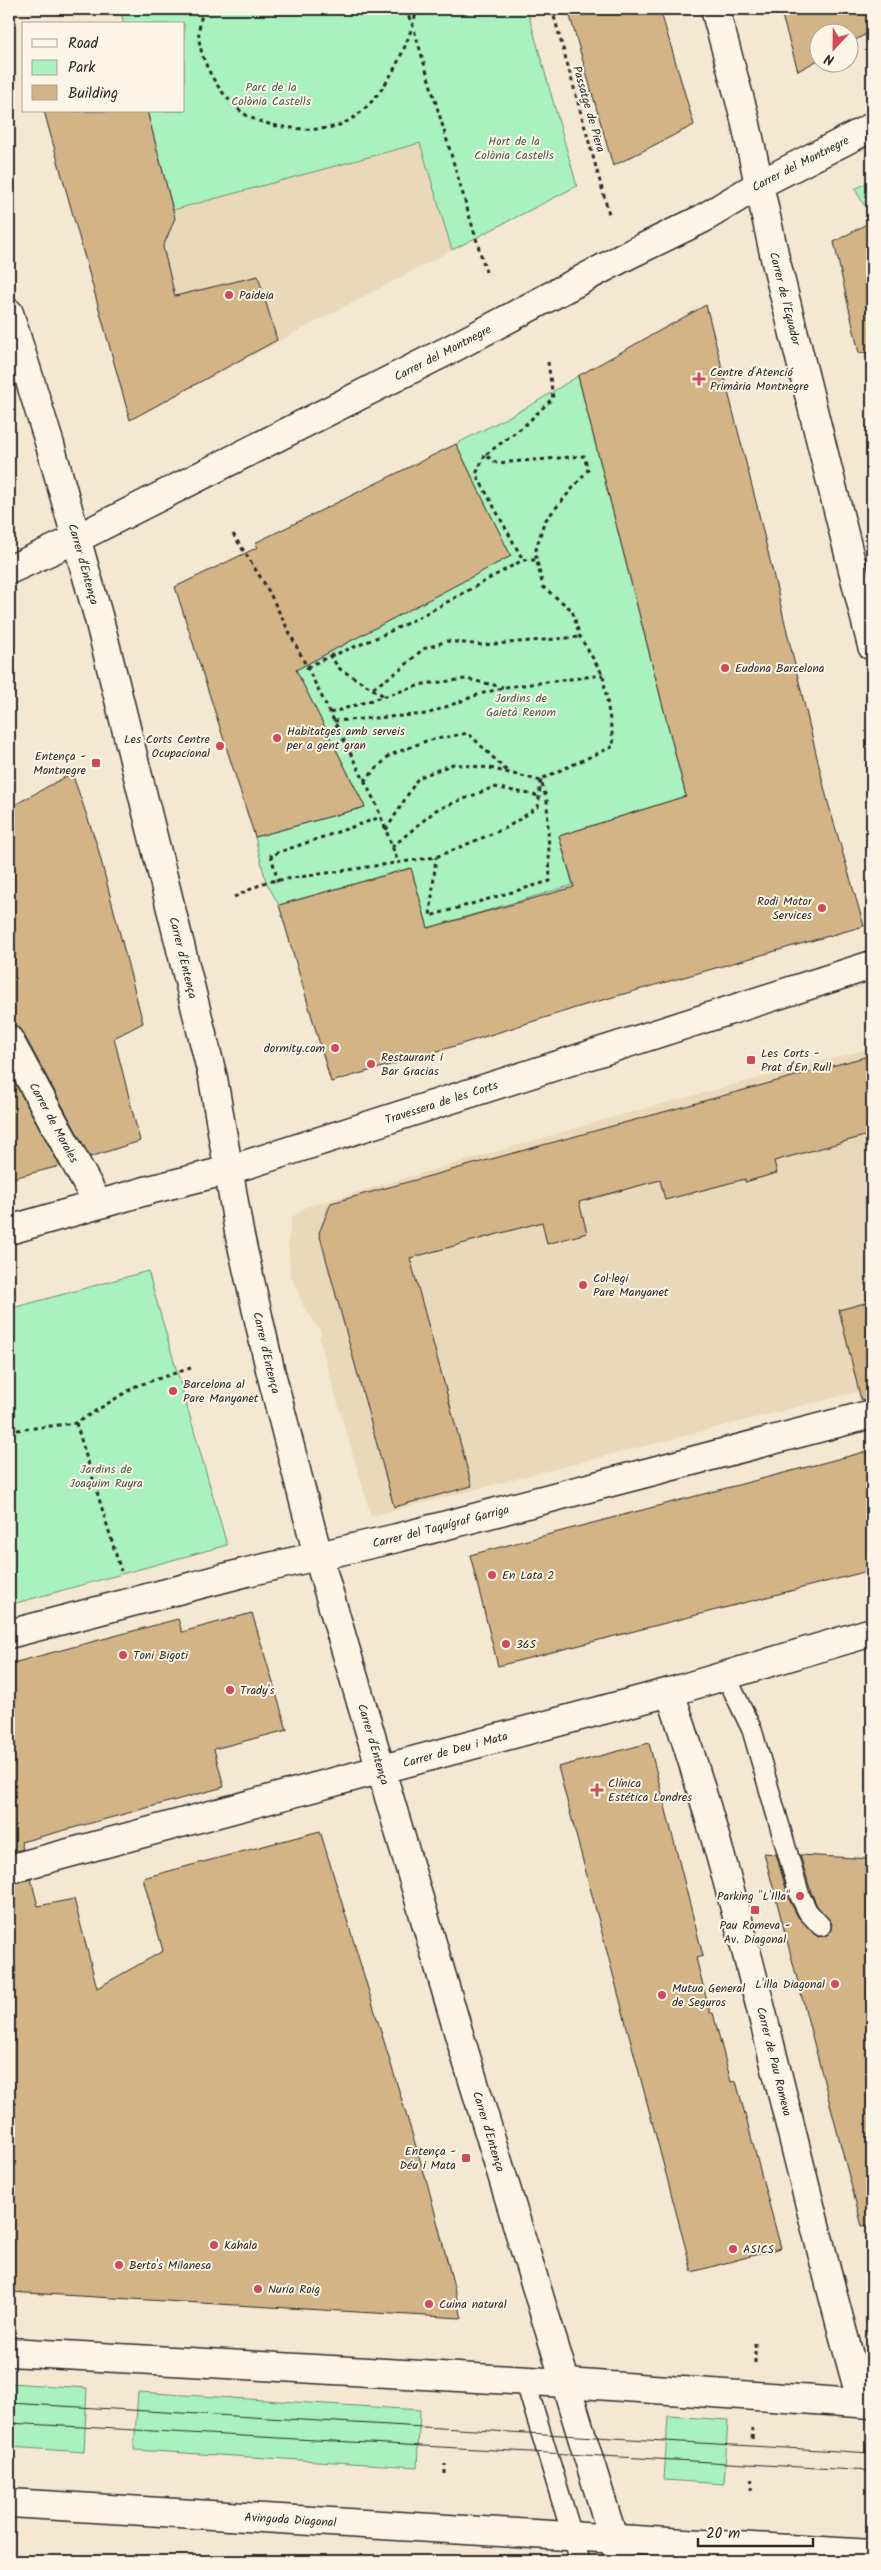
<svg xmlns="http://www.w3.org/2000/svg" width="881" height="2570" font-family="Kalam,sans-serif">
	<rect width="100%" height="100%" fill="#f4e8d2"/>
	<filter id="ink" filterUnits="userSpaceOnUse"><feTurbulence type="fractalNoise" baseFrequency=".02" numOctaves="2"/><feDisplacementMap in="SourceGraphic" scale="10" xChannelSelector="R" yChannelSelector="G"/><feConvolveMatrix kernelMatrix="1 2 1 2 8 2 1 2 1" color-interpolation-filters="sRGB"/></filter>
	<g filter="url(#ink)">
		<path fill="#ead8bb" d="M420 142 452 250 130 420 78 237Z
			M872 1048V1388L371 1516 319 1339 321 1332 304 1307 291 1277 288 1243 292 1217 306 1207 617 1116Z"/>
		<path fill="#a9f1be" stroke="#6a8e74" d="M120 9H527L577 186 452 250 420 143 173 210 147 111H184V24H124Z
			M872 180V201L864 205 855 189Z
			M578 376 686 796 559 836 573 885 428 928 410 868 279 905 266 882 255 837 365 807 295 669 510 556 456 444 533 404Z
			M148 1271 227 1545 9 1605V1309Z
			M9 2383 87 2388 84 2452 9 2447Z
			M138 2392 420 2410 417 2467 134 2450Z
			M668 2416 728 2420 724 2484 664 2480Z"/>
		<path fill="#d2b486" stroke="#2b2b2b" d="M568 9H660L694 125 613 166Z
			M780 9H872V31L848 44V32H818V60L798 71Z
			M44 111H147L175 218 163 247 175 296 258 276 277 340 130 420Z
			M872 221V352L859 353 834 242Z
			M706 305 757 506 827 799 864 926 585 1005 455 1046 331 1082 279 905 411 868 428 928 574 887 559 836 686 796 578 376Z
			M456 444 511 556 296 670 365 807 255 837 175 587 258 547 255 543Z
			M72 773 97 845 143 1023 114 1038 140 1141 90 1157 23 1033 17 1026 9 1024V808Z
			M872 1055V1134L774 1161 777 1173 745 1182V1179L665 1200 660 1180 579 1202 587 1233 547 1244 542 1222 410 1258 472 1486 394 1507 319 1233 331 1203Z
			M9 1072 60 1166 9 1179Z
			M872 1301V1398L861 1400 839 1310Z
			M872 1450V1570L498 1666 470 1555Z
			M252 1613 287 1730 214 1749 224 1787 21 1842 23 1849 9 1853V1664L178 1619 182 1632Z
			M649 1743 703 1956 696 1958 710 2013H713L731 2082 736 2081 781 2248 692 2272 558 1767Z
			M320 1831 428 2186 462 2318 9 2292V1884L31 1879 38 1906 74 1899 97 1988 163 1951 143 1878Z
			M764 1853 776 1854 789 1899 798 1917 818 1937 828 1935 832 1924 817 1906 811 1892 800 1855 872 1859V2225L862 2226Z"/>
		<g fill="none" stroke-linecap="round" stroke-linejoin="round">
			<g stroke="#2b2b2b" stroke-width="22">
				<path id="lane" d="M726 1676 752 1730 800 1896 808 1912 821 1926
					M525 2380 580 2561"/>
			</g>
			<g stroke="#2b2b2b" stroke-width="31">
				<g id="street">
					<path id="s1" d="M9 570 76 539 451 349 628 255 702 219 760 184 872 127"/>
					<path id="s2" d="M9 1040 98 1204"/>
					<path id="s3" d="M9 1634 247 1572 397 1538 872 1414"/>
					<path id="s4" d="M670 1692C749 1925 795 2167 862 2403"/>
					<path id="s5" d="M9 1869 670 1692 872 1632"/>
				</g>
			</g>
			<g stroke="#2b2b2b" stroke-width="31">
				<g id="secondary">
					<path id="s6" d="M715 9 744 115 775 258 872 646"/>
					<path id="s7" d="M9 313 50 445 99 619 213 1078 239 1232 270 1369 318 1556 458 2031 620 2561"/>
					<path id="s8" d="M9 1230 149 1190 229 1170 872 965"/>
					<path d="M9 2352 566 2383 872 2404"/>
				</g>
			</g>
			<g stroke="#2b2b2b" stroke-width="31">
				<g id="primary">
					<path id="s9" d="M9 2503 872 2554"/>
				</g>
			</g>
			<path stroke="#2b2b2b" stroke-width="3" stroke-dasharray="4 4" stroke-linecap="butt" d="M203 9C201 18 198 30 199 39 202 66 221 96 243 113 255 122 278 127 293 128 309 130 328 130 342 124 382 106 408 48 417 9
				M405 9 413 26 486 272
				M552 9 609 214
				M485 455 476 474 523 560
				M233 534 266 586 376 804 398 862
				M330 656C398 633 460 594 523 560H537
				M307 667 330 656 340 669 384 696
				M373 688 400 670 423 649 447 641 482 645 580 637
				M330 713 424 684 466 679 503 687
				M334 721 427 714 480 694 506 687 603 675
				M364 781 390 755 426 741 468 733 508 772
				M386 830 418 778 453 764 490 768 541 781 547 801 550 881 430 916 436 857
				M392 847 436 810 494 787 539 796
				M278 882 271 855 381 817
				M234 897 266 882 436 857 506 828 538 807 541 779 614 746 603 675 580 637 572 610 543 587 535 553 544 522 588 470 584 456 497 463 485 455 524 426 553 398 548 362
				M76 1423 121 1571
				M9 1431 76 1423 136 1386 191 1368
				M755 2363V2341
				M752 2439 753 2429
				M445 2474V2464
				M751 2491 752 2475"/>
			<use href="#lane" stroke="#fcf5e5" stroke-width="19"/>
			<use href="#street" stroke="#fcf5e5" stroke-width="28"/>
			<use href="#secondary" stroke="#fcf5e5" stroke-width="28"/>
			<use href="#primary" stroke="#fcf5e5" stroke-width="28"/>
			<path stroke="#2b2b2b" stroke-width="1" d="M9 2403 872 2453
				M9 2423 872 2471"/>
		</g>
	</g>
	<g fill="#d1495b" stroke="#fcf5e5" stroke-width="2">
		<circle cx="229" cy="295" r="5"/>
		<path d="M696.5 371.5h5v5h5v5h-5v5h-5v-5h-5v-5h5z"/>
		<circle cx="725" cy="668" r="5"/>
		<circle cx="277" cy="738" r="5"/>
		<circle cx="220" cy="746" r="5"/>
		<rect x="91" y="758" width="10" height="10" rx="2.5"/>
		<circle cx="822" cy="908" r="5"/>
		<circle cx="335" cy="1048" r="5"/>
		<rect x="746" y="1055" width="10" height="10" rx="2.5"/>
		<circle cx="371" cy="1064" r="5"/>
		<circle cx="583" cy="1285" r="5"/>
		<circle cx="173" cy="1391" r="5"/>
		<circle cx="492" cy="1575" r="5"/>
		<circle cx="506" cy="1644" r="5"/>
		<circle cx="123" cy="1655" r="5"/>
		<circle cx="230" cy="1690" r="5"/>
		<path d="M594.5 1782.5h5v5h5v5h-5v5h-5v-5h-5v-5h5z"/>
		<circle cx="800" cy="1896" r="5"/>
		<rect x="750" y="1905" width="10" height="10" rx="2.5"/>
		<circle cx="835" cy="1984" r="5"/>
		<circle cx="662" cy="1995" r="5"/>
		<rect x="461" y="2153" width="10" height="10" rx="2.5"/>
		<circle cx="214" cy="2245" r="5"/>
		<circle cx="733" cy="2249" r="5"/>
		<circle cx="119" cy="2265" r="5"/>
		<circle cx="258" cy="2289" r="5"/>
		<circle cx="429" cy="2304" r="5"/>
	</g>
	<g text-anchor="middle" stroke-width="4" stroke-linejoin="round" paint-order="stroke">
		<g font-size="12" fill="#4a5c50" stroke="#fcf5e5">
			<text x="271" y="91">Parc de la<tspan x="271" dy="14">Colònia Castells</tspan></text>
			<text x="514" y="145">Hort de la<tspan x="514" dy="14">Colònia Castells</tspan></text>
			<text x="521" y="702">Jardins de<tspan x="521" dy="14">Gaietà Renom</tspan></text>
			<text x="106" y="1473">Jardins de<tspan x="106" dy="14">Joaquim Ruyra</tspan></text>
		</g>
		<g font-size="12" fill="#2b2b2b" stroke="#fcf5e5">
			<text transform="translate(589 109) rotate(74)" y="4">Passatge de Piera</text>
			<text dy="4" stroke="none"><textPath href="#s1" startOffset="890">Carrer del Montnegre</textPath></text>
			<text dy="4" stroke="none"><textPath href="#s6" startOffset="298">Carrer de l'Equador</textPath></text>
			<text dy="4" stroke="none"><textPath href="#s1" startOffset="485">Carrer del Montnegre</textPath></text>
			<text dy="4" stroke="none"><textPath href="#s7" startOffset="262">Carrer d'Entença</textPath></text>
			<text dy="4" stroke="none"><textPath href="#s7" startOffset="668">Carrer d'Entença</textPath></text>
			<text dy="4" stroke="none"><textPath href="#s8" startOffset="451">Travessera de les Corts</textPath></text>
			<text dy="4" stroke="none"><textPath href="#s2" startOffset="94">Carrer de Morales</textPath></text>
			<text dy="4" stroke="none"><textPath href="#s7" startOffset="1072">Carrer d'Entença</textPath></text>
			<text dy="4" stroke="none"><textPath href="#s3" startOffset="445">Carrer del Taquígraf Garriga</textPath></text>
			<text dy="4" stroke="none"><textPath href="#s7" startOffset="1478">Carrer d'Entença</textPath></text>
			<text dy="4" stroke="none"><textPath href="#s5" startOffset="462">Carrer de Deu i Mata</textPath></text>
			<text dy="4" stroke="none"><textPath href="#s4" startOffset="384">Carrer de Pau Romeva</textPath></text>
			<text dy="4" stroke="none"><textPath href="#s7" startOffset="1882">Carrer d'Entença</textPath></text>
			<text dy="4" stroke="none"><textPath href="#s9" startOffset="282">Avinguda Diagonal</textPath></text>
		</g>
		<g font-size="12" fill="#2b2b2b" stroke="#fcf5e5" text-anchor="start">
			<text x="239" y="299">Paideia</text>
			<text x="710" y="376">Centre d'Atenció<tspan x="710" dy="14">Primària Montnegre</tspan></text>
			<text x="735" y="672">Eudona Barcelona</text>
			<text x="287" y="735">Habitatges amb serveis<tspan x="287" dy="14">per a gent gran</tspan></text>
			<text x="210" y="743" text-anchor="end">Les Corts Centre<tspan x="210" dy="14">Ocupacional</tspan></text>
			<text x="86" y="760" text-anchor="end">Entença -<tspan x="86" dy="14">Montnegre</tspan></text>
			<text x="812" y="905" text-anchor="end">Rodi Motor<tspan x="812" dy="14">Services</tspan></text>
			<text x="325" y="1052" text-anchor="end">dormity.com</text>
			<text x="761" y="1057">Les Corts -<tspan x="761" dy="14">Prat d'En Rull</tspan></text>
			<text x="381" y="1061">Restaurant i<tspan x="381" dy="14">Bar Gracias</tspan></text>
			<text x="593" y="1282">Col·legi<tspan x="593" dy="14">Pare Manyanet</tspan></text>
			<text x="183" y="1388">Barcelona al<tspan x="183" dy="14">Pare Manyanet</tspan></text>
			<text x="502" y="1579">En Lata 2</text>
			<text x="516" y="1648">365</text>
			<text x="133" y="1659">Toni Bigoti</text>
			<text x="240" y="1694">Trady's</text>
			<text x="608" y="1787">Clínica<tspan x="608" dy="14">Estética Londres</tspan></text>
			<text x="790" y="1900" text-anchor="end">Parking "L'Illa"</text>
			<text x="755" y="1929" text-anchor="middle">Pau Romeva -<tspan x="755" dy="14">Av. Diagonal</tspan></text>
			<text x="825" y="1988" text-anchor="end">L'illa Diagonal</text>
			<text x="672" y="1992">Mutua General<tspan x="672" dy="14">de Seguros</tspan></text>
			<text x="456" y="2155" text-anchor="end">Entença -<tspan x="456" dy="14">Déu i Mata</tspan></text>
			<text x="224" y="2249">Kahala</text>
			<text x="743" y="2253">ASICS</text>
			<text x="129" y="2269">Berto's Milanesa</text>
			<text x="268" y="2293">Nuria Roig</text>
			<text x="439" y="2308">Cuina natural</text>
		</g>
	</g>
	<rect width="881" height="2570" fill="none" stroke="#fcf5e5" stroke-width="30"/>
	<rect x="15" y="15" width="851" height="2540" fill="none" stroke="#2b2b2b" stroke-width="2" filter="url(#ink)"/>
	<rect x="22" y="22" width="162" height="90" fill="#fcf5e5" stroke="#a8a49b"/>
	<rect x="32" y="39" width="25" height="8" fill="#fcf5e5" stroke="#a8a49b"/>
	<text x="68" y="48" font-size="15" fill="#2b2b2b">Road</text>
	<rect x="32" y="60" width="25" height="15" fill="#a9f1be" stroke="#a8a49b"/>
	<text x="68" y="72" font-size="15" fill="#2b2b2b">Park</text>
	<rect x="32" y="85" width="25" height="15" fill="#d2b486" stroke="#a8a49b"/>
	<text x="68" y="98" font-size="15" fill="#2b2b2b">Building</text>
	<g transform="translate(834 48) rotate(202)"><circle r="24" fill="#fcf5e5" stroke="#a8a49b"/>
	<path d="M0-4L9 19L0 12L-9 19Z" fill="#d1495b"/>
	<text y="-8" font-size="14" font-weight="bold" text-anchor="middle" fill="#2b2b2b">N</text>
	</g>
	<path d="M698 2538v8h115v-8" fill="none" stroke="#2b2b2b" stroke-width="2.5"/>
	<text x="706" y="2538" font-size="15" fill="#2b2b2b" stroke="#fcf5e5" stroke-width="4" paint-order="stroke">20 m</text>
</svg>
